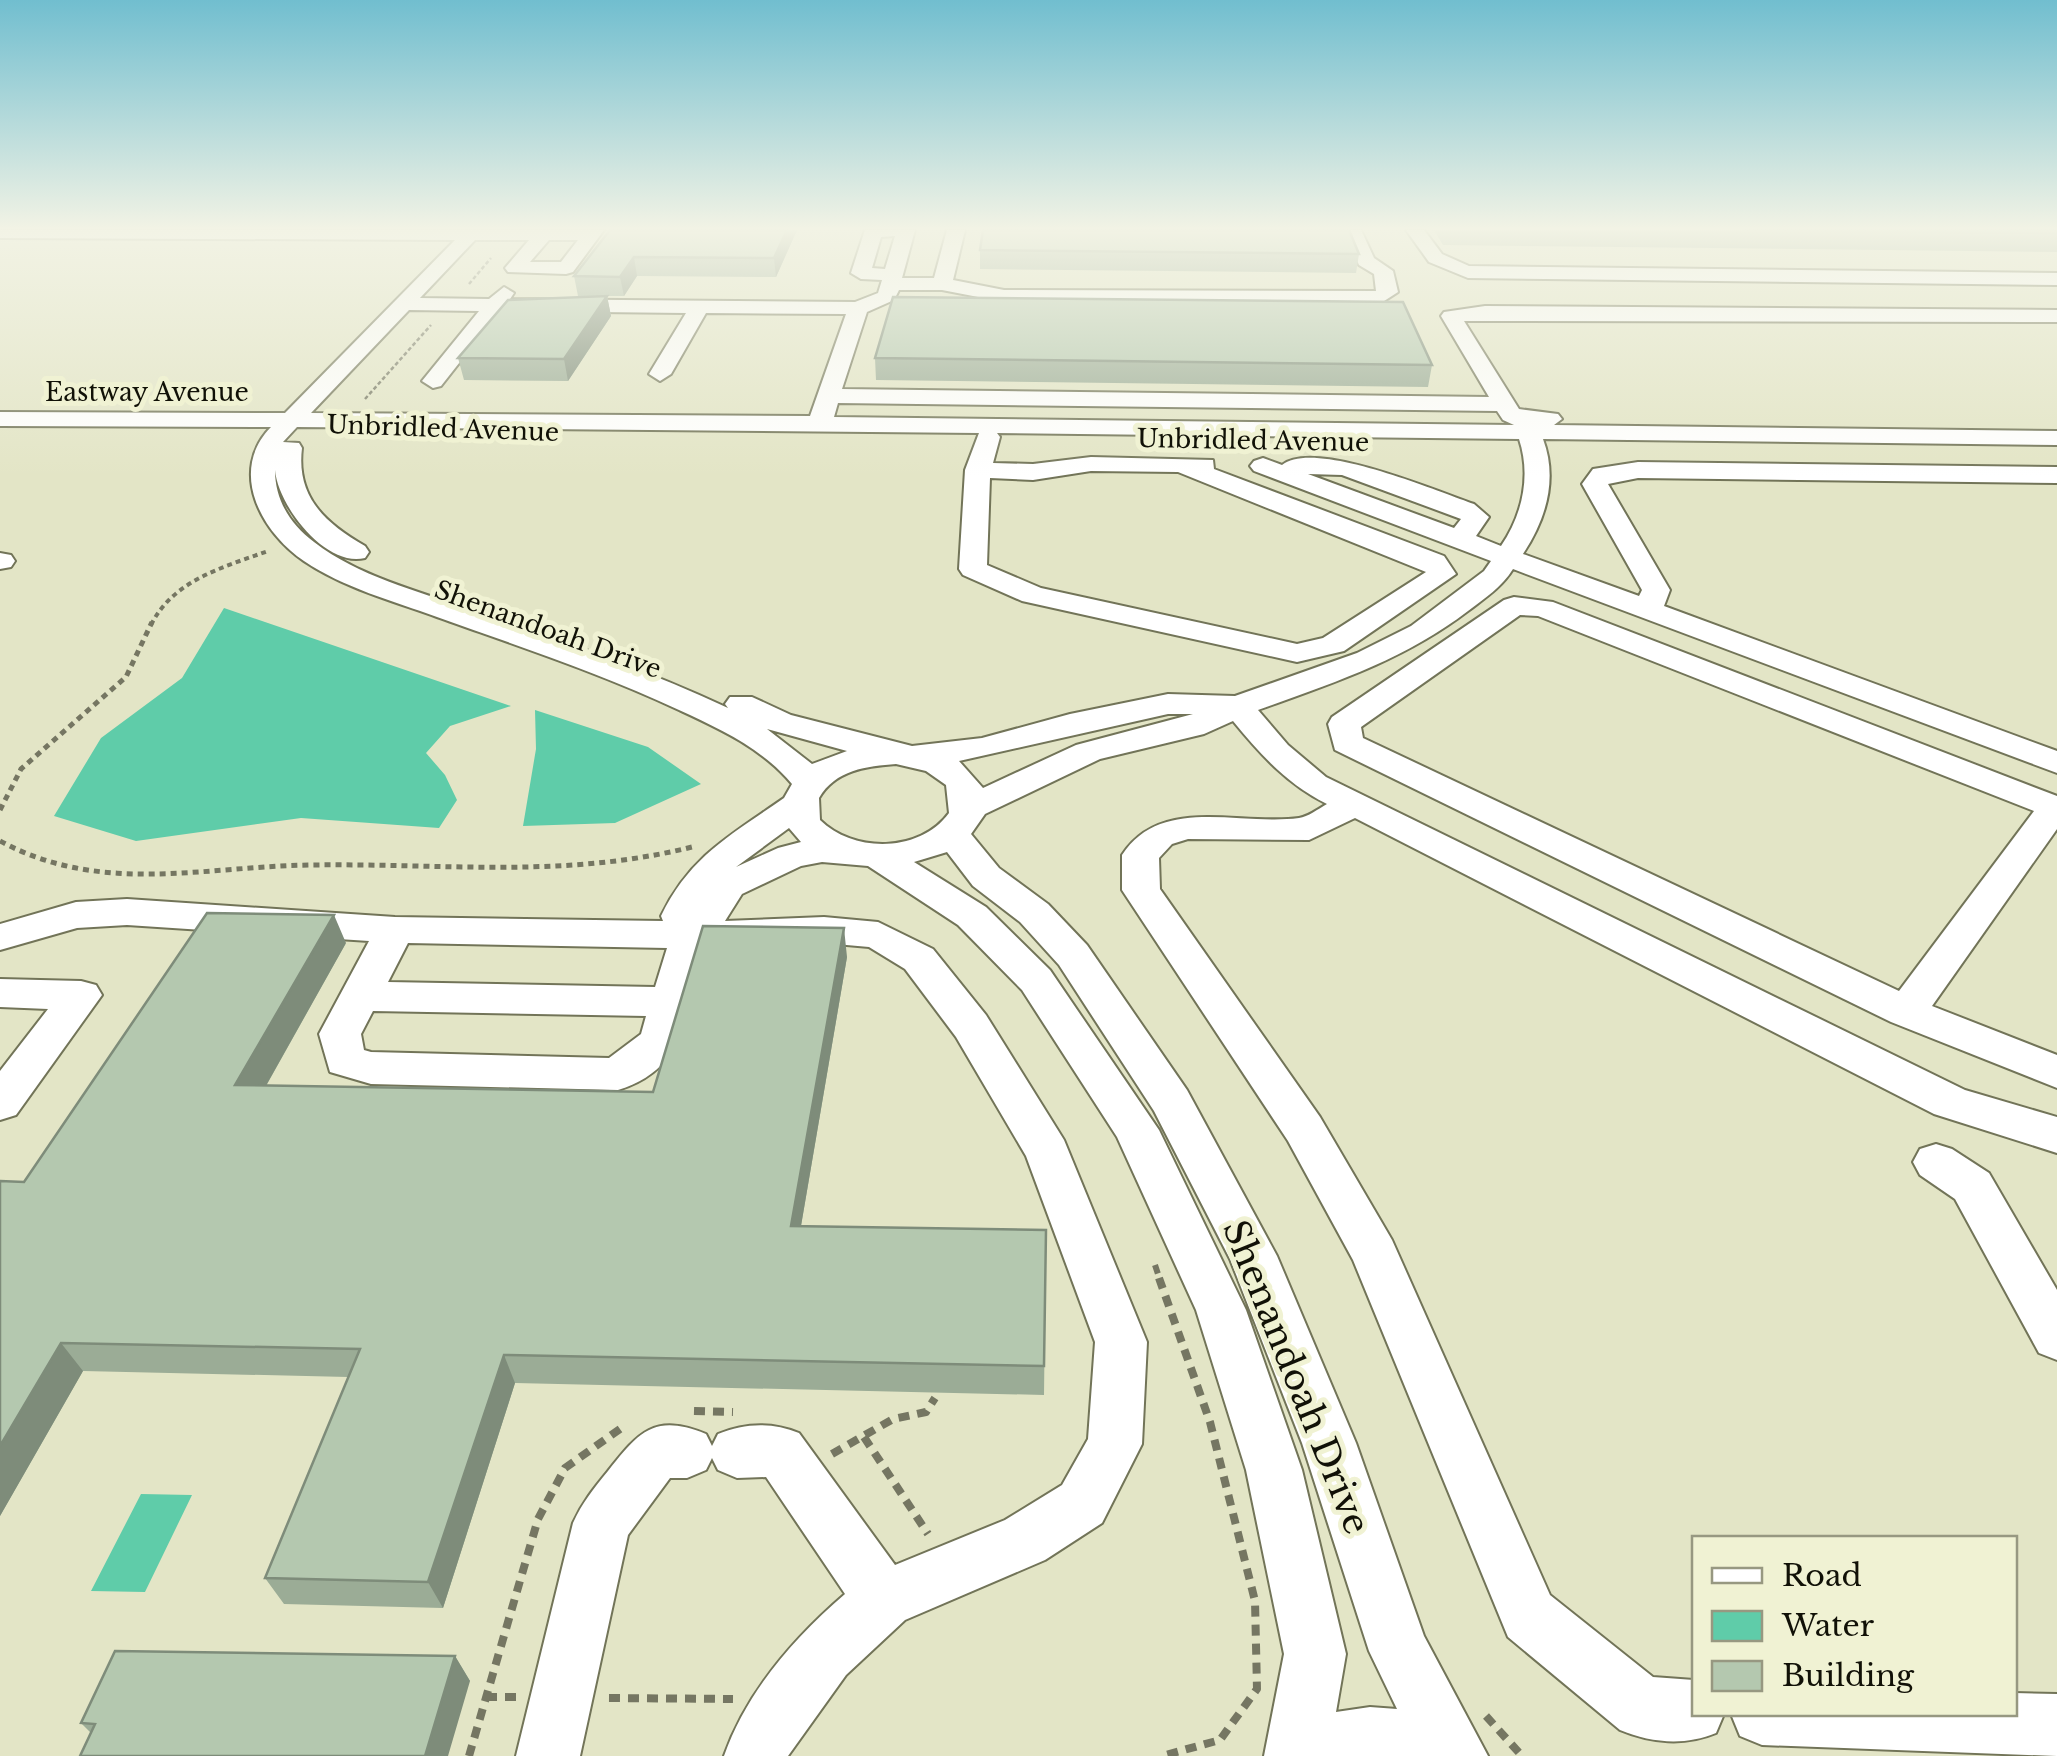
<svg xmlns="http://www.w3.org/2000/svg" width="2057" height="1756" font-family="'Libre Baskerville',serif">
	<rect width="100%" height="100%" fill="#e3e5c6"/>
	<path fill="#5fcca9" d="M224 608 511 706 450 726 426 753 445 775 457 800 439 828 301 818 136 841 54 816 101 738 182 678Z
		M535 710 648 747 701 784 615 823 523 826 536 749Z
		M141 1494 192 1495 145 1592 91 1591Z"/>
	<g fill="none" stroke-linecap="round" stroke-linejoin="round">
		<g stroke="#727458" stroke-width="4">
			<path id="minor" d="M0 230H604L573 272 566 274 508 272 505 268 529 240H475L420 298 489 299 504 287 514 293 510 299 855 302 878 293 882 280 861 279 851 273 865 230H915L902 278H934L947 230H965L953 280 1004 290 1376 291 1374 274 1359 265 1343 230H1361L1374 258 1393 271 1398 292 1381 303 1004 302 942 290H899L894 300 867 312 842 389 1489 397 1441 316 1444 312 1485 306 2057 310V322L1464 321 1519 409 1558 414 1562 419 1554 425 2057 431V445L1543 439C1558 479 1546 519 1523 554L1639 596 1642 590 1582 484 1593 469 1638 462 2057 467V483L1638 478 1608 484 1670 590 1664 606 2057 751V773L1513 569C1502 587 1485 598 1468 611 1404 660 1333 683 1258 710L1288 745 1326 777 1965 1090 2057 1117V1153L1934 1114 1355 818 1309 840 1188 839 1172 844 1159 858 1160 889 1320 1117 1392 1240 1550 1595 1653 1677 1694 1680V1714H1724L1716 1733C1685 1746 1651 1743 1620 1730L1508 1637 1353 1260 1288 1141 1122 890V855C1161 795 1239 826 1299 818 1308 817 1318 809 1327 804 1287 784 1261 755 1233 721L1204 734 1100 759 985 814 971 834 999 868 1048 904 1087 945 1187 1090 1277 1256 1356 1443 1424 1636 1488 1756H1264L1284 1654 1246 1470 1196 1310 1117 1137 1022 990 958 925 868 866 822 862 801 866 742 894 725 921 824 917 878 922 933 949 986 1015 1064 1140 1147 1342 1142 1444 1102 1523 1045 1560 905 1620 846 1675 788 1756H724C747 1691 794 1638 845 1594L766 1477 737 1478 718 1470 712 1458 706 1470 687 1478H670L628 1535 580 1756H516L573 1523C582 1503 594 1488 608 1471 639 1432 654 1413 706 1434L712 1446 718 1434C745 1423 772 1422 799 1433L895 1565 1005 1520 1062 1485 1088 1439 1095 1342 1026 1156 956 1037 905 969 869 947 824 943 706 948C690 1008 688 1069 618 1090L371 1084 330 1072 319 1034 369 941 127 925 77 928 0 950V924L76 902 127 899 395 917 663 921 661 916C690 856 731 835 784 798L792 784C762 748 720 729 679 710 600 673 518 646 437 617 393 601 344 588 304 561 261 532 228 471 271 427L0 426V412L285 413 455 240 0 238ZM895 236 885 269 872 268 881 237ZM549 240H578L561 262H530ZM409 310 479 311 422 381 433 388 441 386 500 311 686 313 649 374 660 381 671 374 706 313 846 314 810 416 311 413ZM838 403 1497 411 1503 420 1514 425 834 417ZM297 427 979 433 965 470 959 569 963 575 1022 601 1297 662 1344 651 1456 574 1444 556 1214 469 1213 460 1091 457 1033 464 993 463 1000 437 997 433 1519 439C1531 475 1523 514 1501 546L1476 536 1489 517 1474 504C1436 491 1314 439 1282 465L1263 458 1254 461 1250 466 1254 471 1491 561 1484 571 1411 626 1357 653 1235 696 1168 694 1070 714 982 738 912 746 791 715 752 697H730L725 704 728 708C644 669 557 639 469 609 417 591 358 576 314 542 290 524 275 500 275 470 278 506 326 568 365 558L369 552 365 546C325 523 296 497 302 448L299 443 283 442ZM1091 471 1178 472 1426 572 1323 638 1297 644 1041 588 987 565 990 478 1033 480ZM1308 474 1342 475 1461 519 1454 528ZM1168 714H1193L1076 745 983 788 959 761ZM767 729 847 751 812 764ZM896 764 926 771 946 785 949 813C920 853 853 853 820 820L819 798C835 770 867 766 896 764ZM789 828 801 842 778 848 736 867ZM947 852 973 886 1020 922 1059 965 1154 1111 1230 1259 1302 1443 1369 1651 1397 1709 1370 1707 1336 1712 1346 1654 1302 1470 1246 1310 1159 1130 1050 970 986 907 914 862ZM408 943 667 948 655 987 388 982ZM373 1011 646 1016 641 1034 609 1058 371 1052 364 1050 361 1034Z
				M1406 230H1424L1442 254 1469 266 2057 273V285L1468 278 1429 262Z
				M0 553 11 555 15 561 11 567 0 569Z
				M1514 597 1553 602 2057 796V829L1932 1006 2057 1055V1088L1891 1022 1335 750 1328 724 1332 717 1504 600ZM1520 615 1538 616 2034 811 1899 991 1363 738 1361 727Z
				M0 979 81 981 96 985 102 995 16 1115 0 1120V1071L48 1009 0 1007Z
				M1936 1144 1952 1149 1989 1173 2057 1290V1360L2039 1353 1955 1199 1920 1175 1913 1162 1920 1149Z
				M2014 1693 2057 1694V1756L1762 1745 1740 1736 1731 1714H2014Z"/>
		</g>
		<path stroke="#757662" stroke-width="2.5" stroke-dasharray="4 2.5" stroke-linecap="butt" d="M469 284 491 258
			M365 399 431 325"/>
		<path stroke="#757662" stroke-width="4" stroke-dasharray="5 4" stroke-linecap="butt" d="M151 625C173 580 224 567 268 551"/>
		<path stroke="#757662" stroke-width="5" stroke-dasharray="6 5" stroke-linecap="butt" d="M0 810 21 769 126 677 152 622
			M0 841C102 896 204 866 313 865 444 863 563 879 692 847"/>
		<path stroke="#757662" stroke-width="6" stroke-dasharray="9 6" stroke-linecap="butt" d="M1155 1265 1160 1280"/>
		<path stroke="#757662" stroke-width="8" stroke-dasharray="11 8" stroke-linecap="butt" d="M1159 1278 1210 1422 1255 1601 1257 1689 1220 1740 1162 1756
			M694 1411 733 1412
			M864 1437 928 1534
			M832 1454 893 1419 926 1412 935 1398
			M486 1697H518
			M609 1698 733 1699
			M1486 1716 1522 1756
			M469 1756 538 1519 565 1468 620 1429"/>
		<use href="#minor" fill="#fff" fill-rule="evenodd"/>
	</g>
	<path fill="#9bac96" d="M610 230H797L776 277 637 276 624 296H607L611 316 568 381 464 380 458 358 601 296H578L574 276Z
		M1434 230H2057V252L1443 245Z
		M980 250 1359 254 1356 273 980 269Z
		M875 358 1432 365 1428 387 876 380Z
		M346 943 266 1086 653 1092 847 957 801 1226 1046 1230 1044 1395 515 1383 443 1608 284 1604 265 1578 348 1377 83 1371 0 1516 24 1182Z
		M455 1656 470 1681 91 1733 81 1723Z"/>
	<path fill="#7e8c7a" d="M787 230H797L776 277 774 258Z
		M634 257 637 276 624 296 620 277Z
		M607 296 611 316 568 381 564 359Z
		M334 915 346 943 250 1114 235 1085Z
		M844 928 847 957 796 1255 791 1226Z
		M61 1343 83 1371 0 1516V1446Z
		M504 1355 515 1383 443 1608 428 1582Z
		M455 1656 470 1681 448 1756H425Z"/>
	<path fill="#b4c8af" stroke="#7e8c7a" stroke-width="2.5" d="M610 230H787L774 258 634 257 620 277 574 276Z
		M983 230H1349L1359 254 980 250Z
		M1742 230H2057V233Z
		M607 296 564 359 458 358 508 300Z
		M893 297 1403 302 1432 365 875 358Z
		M207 913 334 915 235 1085 653 1092 703 926 844 928 791 1226 1046 1230 1044 1366 504 1355 428 1582 265 1578 360 1349 61 1343 0 1446V1181L24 1182Z
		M115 1651 455 1656 425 1756H80L95 1724 81 1723Z"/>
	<linearGradient id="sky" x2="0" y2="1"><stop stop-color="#71becf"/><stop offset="0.48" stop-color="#f2f3e5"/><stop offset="1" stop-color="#f2f3e5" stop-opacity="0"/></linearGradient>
	<rect width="2057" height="476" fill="url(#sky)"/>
	<g text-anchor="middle" stroke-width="10" stroke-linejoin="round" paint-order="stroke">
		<g font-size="25" fill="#111107" stroke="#f0f2d3">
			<text x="147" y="401">Eastway Avenue</text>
			<text transform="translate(443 428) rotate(2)" y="9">Unbridled Avenue</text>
			<text transform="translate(1253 440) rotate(1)" y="9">Unbridled Avenue</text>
			<text transform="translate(548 629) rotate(20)" y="9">Shenandoah Drive</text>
		</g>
		<g font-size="35" fill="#111107" stroke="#f0f2d3">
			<text transform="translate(1296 1377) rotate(68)" y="12">Shenandoah Drive</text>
		</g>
	</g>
	<rect x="1692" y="1536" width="325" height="180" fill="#f0f2d3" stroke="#979881" stroke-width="2.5"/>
	<rect x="1712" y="1568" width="50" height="15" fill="#ffffff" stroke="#979881" stroke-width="2.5"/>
	<text x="1782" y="1586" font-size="30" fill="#111107">Road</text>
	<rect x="1712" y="1611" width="50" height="30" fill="#5fcca9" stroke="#979881" stroke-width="2.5"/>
	<text x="1782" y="1636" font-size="30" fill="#111107">Water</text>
	<rect x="1712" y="1661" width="50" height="30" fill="#b4c8af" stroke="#979881" stroke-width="2.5"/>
	<text x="1782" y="1686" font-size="30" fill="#111107">Building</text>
</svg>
